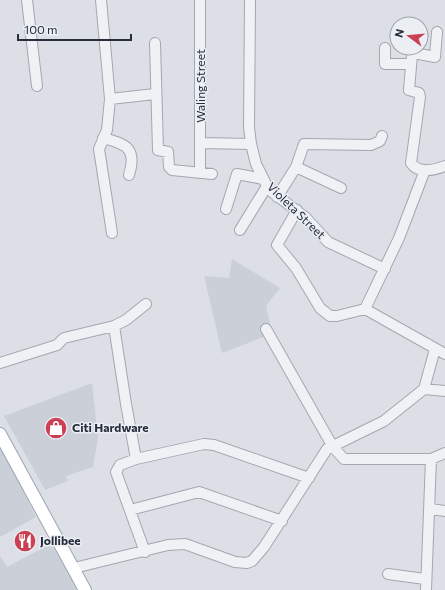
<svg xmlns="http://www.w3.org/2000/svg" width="445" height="590" font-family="Commissioner,sans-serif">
	<rect width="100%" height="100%" fill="#dce0e6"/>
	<path fill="#cacfd8" d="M232 259 280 288 266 306 271 327 264 337 222 353 204 276 229 278Z
		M92 383 98 438 93 467 66 476 68 481 45 490 4 416Z
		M0 445 36 517 0 537Z
		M51 544 71 574 79 590H0V556L7 567Z"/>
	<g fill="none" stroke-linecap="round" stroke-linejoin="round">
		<g stroke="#a2a7b0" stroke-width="12">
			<path id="minor" d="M27 0 37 86
				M101 0 110 99 107 130 99 149 112 233
				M200 0V173
				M250 0 249 127 251 144 256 164 267 186 272 192 305 217 328 242 385 269
				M437 32 435 57 414 53 412 55 409 90 419 93 420 97 411 163C418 174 435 170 445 166
				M155 43 158 150 168 152 169 167 172 170 212 174
				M385 48V64H411
				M110 99 155 94
				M103 138C127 144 137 149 129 175
				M201 143 251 144
				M296 167 341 188
				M277 197 296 167 304 144 371 145 380 141 382 136
				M226 209 237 174 263 179
				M297 210 277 245 296 268 320 308 330 316H337L365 309 399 238 425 170
				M240 230 267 186
				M365 309 445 354
				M114 326 126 404 136 459
				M266 329 333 447 344 459H431L445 453
				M0 363 57 345 64 338 114 326 126 320 146 304
				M424 389 445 391
				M431 509 445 511
				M130 510 199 492 282 521
				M145 552 116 472 120 465 136 459 204 444 214 445 309 478
				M74 568 168 545 185 544 235 562 247 563 252 561 264 547 327 449 384 421 424 389 435 349
				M388 574 425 579
				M426 590 431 459"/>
		</g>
		<g stroke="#9ca4b2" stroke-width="14">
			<path id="major" d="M0 434 85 590"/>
		</g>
		<use href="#minor" stroke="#eff1f5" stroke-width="10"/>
		<use href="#major" stroke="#fff" stroke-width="12"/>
	</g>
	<defs>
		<g id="shop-disc" transform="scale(1.15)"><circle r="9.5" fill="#cc4054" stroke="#ebeff4"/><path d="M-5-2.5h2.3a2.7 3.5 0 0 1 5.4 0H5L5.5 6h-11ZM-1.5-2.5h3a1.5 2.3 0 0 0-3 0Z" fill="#fff"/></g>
		<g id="restaurant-disc" transform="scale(1.15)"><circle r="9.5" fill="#cc4054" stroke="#ebeff4"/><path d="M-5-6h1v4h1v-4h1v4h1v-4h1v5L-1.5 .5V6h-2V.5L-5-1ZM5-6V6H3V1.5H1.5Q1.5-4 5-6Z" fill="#fff"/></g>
	</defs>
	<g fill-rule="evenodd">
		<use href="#shop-disc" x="56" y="428"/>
		<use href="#restaurant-disc" x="25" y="541"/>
	</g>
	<g text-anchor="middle" stroke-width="3" stroke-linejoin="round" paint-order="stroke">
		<g font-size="12" fill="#262e3c" stroke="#ebeff4">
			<text transform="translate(201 86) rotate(-90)" y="4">Waling Street</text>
			<text transform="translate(296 211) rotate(44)" y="4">Violeta Street</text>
		</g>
		<g font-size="12" font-weight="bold" fill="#262e3c" stroke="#ebeff4" text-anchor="start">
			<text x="72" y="432">Citi Hardware</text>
			<text x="40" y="545">Jollibee</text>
		</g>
	</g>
	<g transform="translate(409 36) rotate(286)"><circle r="19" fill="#ebeff4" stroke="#9ca2aa"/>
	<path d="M0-3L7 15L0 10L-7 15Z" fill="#cc4054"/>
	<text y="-6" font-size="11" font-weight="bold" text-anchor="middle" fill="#262e3c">N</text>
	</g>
	<path d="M18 34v6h113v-6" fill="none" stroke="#262e3c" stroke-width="2"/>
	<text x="24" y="34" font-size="12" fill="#262e3c" stroke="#ebeff4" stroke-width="3" paint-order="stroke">100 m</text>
</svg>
